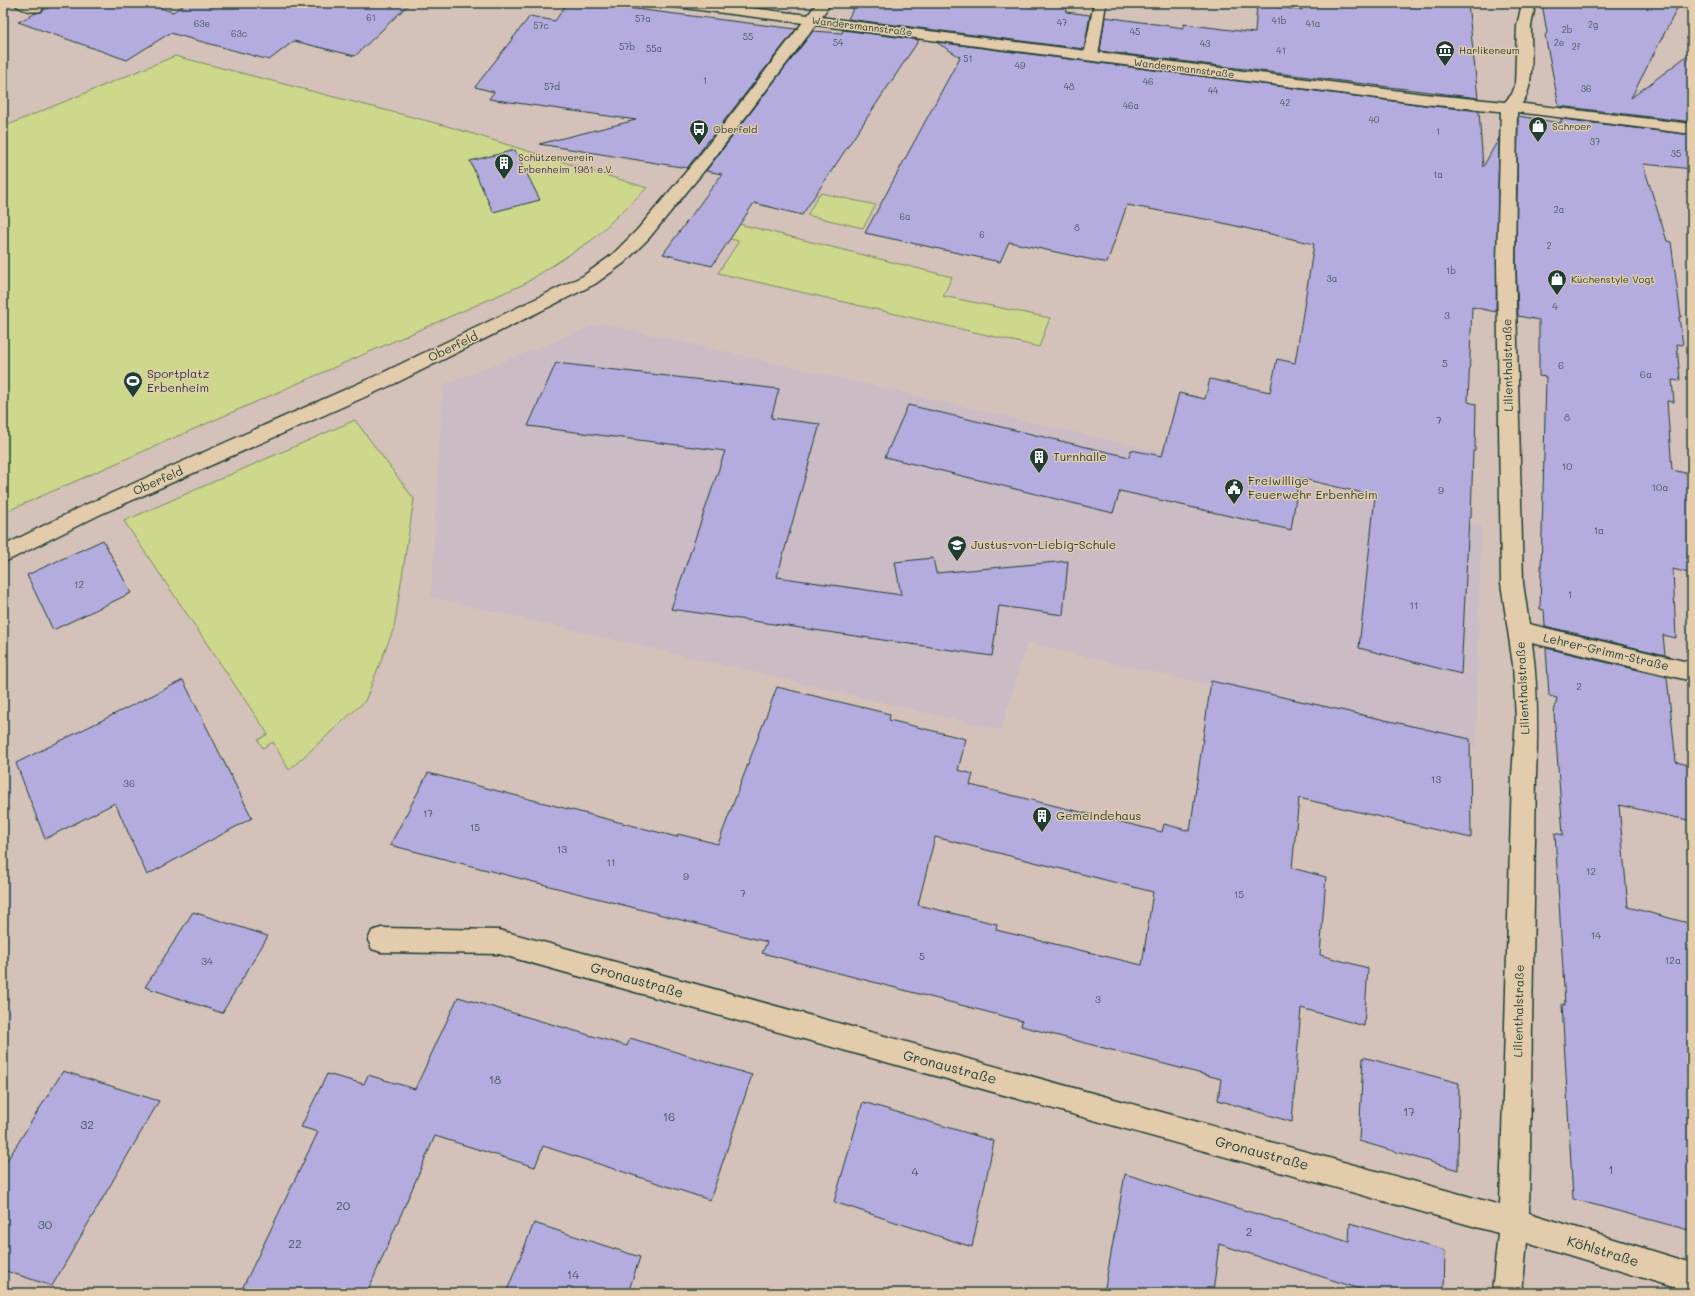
<svg xmlns="http://www.w3.org/2000/svg" width="1695" height="1296" font-family="Mali,sans-serif">
	<rect width="100%" height="100%" fill="#d4c2ba"/>
	<filter id="ink" filterUnits="userSpaceOnUse"><feTurbulence type="fractalNoise" baseFrequency=".025" numOctaves="2"/><feDisplacementMap in="SourceGraphic" scale="8" xChannelSelector="R" yChannelSelector="G"/><feConvolveMatrix kernelMatrix="1 2 1 2 8 2 1 2 1" color-interpolation-filters="sRGB"/></filter>
	<g filter="url(#ink)">
		<path fill="#cabbc5" d="M601 323 1481 526 1476 746 1027 643 1001 730 431 597 443 385Z"/>
		<path fill="#cdd88c" stroke="#768a60" d="M175 56 447 126 647 188 592 240 524 284 3 513V127Z
			M820 193 876 205 863 228 807 215Z
			M695 213 952 277 943 296 1050 318 1039 347 718 273 739 241 683 228Z
			M355 420 414 499 394 628 365 701 289 770 273 742 263 748 258 740 268 734 124 521Z"/>
		<path fill="#b4acde" stroke="#1f3d34" fill-rule="evenodd" d="M56 3H144L173 12 187 3H410L355 56 294 41 269 60 170 33 127 60 18 22 36 13 41 12Z
			M567 3H587L796 29 687 168 539 144 636 120 489 99 494 92 475 87 530 16 555 21Z
			M856 3H1068L1066 12 1090 15 1084 49 848 19Z
			M1302 3H1468L1478 98 1100 51 1105 17 1184 28V24L1255 33 1257 5 1302 10Z
			M1542 3H1680L1631 98 1692 52V122L1559 106 1545 35 1547 33Z
			M843 30 919 40 802 215 754 203 712 266 663 254 722 174 706 171 813 31 842 33Z
			M936 42 1424 105 1479 111 1483 167 1499 138 1496 312 1472 307 1468 402 1476 404 1475 451H1473L1471 518 1469 517 1461 674 1359 648 1375 496 1299 478 1291 530 1120 491 1113 513 885 457 908 405 1129 457 1131 450 1162 456 1179 393 1205 399 1210 379 1270 392 1277 359 1295 363 1314 244 1210 220 1127 205 1107 263 1009 242 1000 262 865 233 960 57Z
			M1518 116 1561 123V119L1692 135V169L1643 164 1667 241 1671 242 1681 317H1679L1683 345 1677 344 1680 381 1672 380 1674 402 1667 401 1672 470 1690 474 1692 499V574L1673 569 1676 638 1663 635 1665 655 1545 626 1544 610 1540 609 1546 377 1539 376V320L1518 316 1516 262Z
			M515 150 540 200 493 212 470 161Z
			M556 363 779 389 771 418 820 424 777 577 901 595 895 562 933 558 936 573 1068 561 1063 615 999 606 992 656 671 609 725 451 528 426Z
			M103 540 131 593 53 630 27 575Z
			M1546 648 1667 677 1676 762 1692 766V821L1619 805 1628 907 1692 924V1231L1573 1199 1562 1004 1565 1005 1555 833 1563 835 1554 713 1557 698 1549 696Z
			M183 680 252 818 147 875 115 803 45 839 16 763Z
			M1211 681 1470 739 1471 838 1299 798 1292 868 1326 877 1320 955 1368 968 1364 1026 1301 1008 1292 1122 1218 1100 1221 1079 1021 1026 1022 1021 762 953 767 942 390 845 428 773 677 837 678 834 718 844 777 687 890 714 889 720 966 739 958 770 973 774 970 785 1162 832 1164 824 1190 831ZM935 837 1153 892 1142 965 996 930 997 924 918 905Z
			M193 912 268 936 222 1013 145 987Z
			M458 997 627 1046 630 1038 752 1075 710 1200 543 1146 535 1167 435 1136 367 1293H240L318 1132 301 1127 327 1074 364 1084 368 1075 415 1089Z
			M1363 1057 1459 1083 1458 1170 1359 1141Z
			M63 1071 159 1101 52 1286 3 1270V1167Z
			M863 1102 994 1141 972 1247 834 1202Z
			M1125 1174 1349 1242 1350 1223 1445 1251 1444 1293H1373L1219 1244 1213 1293H1104Z
			M534 1223 640 1257 628 1293H506Z"/>
		<g fill="none" stroke-linecap="round" stroke-linejoin="round">
			<g stroke="#1f3d34" stroke-width="3">
				<path id="lane" d="M1094 3H1106L1098 56 1096 59H1086L1084 56Z"/>
			</g>
			<g stroke="#1f3d34" stroke-width="3">
				<path id="street" d="M14 3C23 3 37 0 43 8L41 11C33 13 19 10 14 3Z
					M669 3H710L808 15 817 3H831L817 23 812 24 676 7 671 6Z
					M1509 102 1692 124V134L1517 112 1515 262 1523 583 1529 624 1692 663V681L1532 643C1538 687 1538 730 1536 775L1529 1213 1692 1263V1293L1527 1242 1522 1293H1492L1498 1233 499 954 381 952 372 949 368 940 372 931 381 928 499 930 1500 1205 1512 775 1516 720 1513 665 1501 583 1497 262 1501 107 1504 104Z"/>
			</g>
			<g stroke="#1f3d34" stroke-width="3">
				<path id="secondary" d="M1522 3H1536C1534 11 1532 19 1531 27 1530 50 1539 104 1509 112L1424 104 816 25 708 166 649 238 624 263 595 284 394 384 99 515 3 563V546L85 505 380 374 583 276 612 255 637 230 696 160 807 17 812 16 1424 94 1505 102 1512 94 1515 86 1517 26Z"/>
			</g>
			<use href="#lane" fill="#e2ccab" fill-rule="evenodd"/>
			<use href="#street" fill="#e2ccab" fill-rule="evenodd"/>
			<use href="#secondary" fill="#e2ccab" fill-rule="evenodd"/>
		</g>
	</g>
	<defs>
		<g id="museum-pin" transform="scale(1)"><path d="M0 17L-7.5 6A9.5 9.5 0 1 1 7.5 6Z" fill="#1f3d34" stroke="#e2ccab"/><path d="M0-6L6-3V-2H-6V-3ZM-5-1h2V3h-2ZM-1-1h2V3h-2ZM3-1h2V3H3ZM-6 4H6V6H-6Z" fill="#fff"/></g>
		<g id="shop-pin" transform="scale(1)"><path d="M0 17L-7.5 6A9.5 9.5 0 1 1 7.5 6Z" fill="#1f3d34" stroke="#e2ccab"/><path d="M-5-2.5h2.3a2.7 3.5 0 0 1 5.4 0H5L5.5 6h-11ZM-1.5-2.5h3a1.5 2.3 0 0 0-3 0Z" fill="#fff"/></g>
		<g id="bus-pin" transform="scale(1)"><path d="M0 17L-7.5 6A9.5 9.5 0 1 1 7.5 6Z" fill="#1f3d34" stroke="#e2ccab"/><path d="M-5-6H5V4H4V6H2V4H-2V6H-4V4H-5ZM-3.5-4V0h7V-4ZM-3.5 1.2v1.5H-2V1.2ZM2 1.2v1.5H3.5V1.2Z" fill="#fff"/></g>
		<g id="building-pin" transform="scale(1)"><path d="M0 17L-7.5 6A9.5 9.5 0 1 1 7.5 6Z" fill="#1f3d34" stroke="#e2ccab"/><path d="M-4-6H4V6H1V3H-1V6H-4ZM-2.5-4.3h1.7v1.8h-1.7ZM.8-4.3h1.7v1.8H.8ZM-2.5-1h1.7V.8h-1.7ZM.8-1h1.7V.8H.8Z" fill="#fff"/></g>
		<g id="stadium-pin" transform="scale(1)"><path d="M0 17L-7.5 6A9.5 9.5 0 1 1 7.5 6Z" fill="#1f3d34" stroke="#e2ccab"/><path d="M0-5a6.5 5 0 1 0 0 10a6.5 5 0 1 0 0-10ZM-3.5-1.8h7v3.6h-7Z" fill="#fff"/></g>
		<g id="civic-pin" transform="scale(1)"><path d="M0 17L-7.5 6A9.5 9.5 0 1 1 7.5 6Z" fill="#1f3d34" stroke="#e2ccab"/><path d="M-.6-6.5H3V-4.5H.6V-3L4-1V1h2V6H-6V1h2V-1L-.6-3ZM-1.2 2.5V6h2.4V2.5Z" fill="#fff"/></g>
		<g id="school-pin" transform="scale(1)"><path d="M0 17L-7.5 6A9.5 9.5 0 1 1 7.5 6Z" fill="#1f3d34" stroke="#e2ccab"/><path d="M0-5L7-2L0 1L-7-2ZM-4 1L0 2.5L4 1V4Q0 6-4 4Z" fill="#fff"/></g>
	</defs>
	<g fill-rule="evenodd">
		<use href="#museum-pin" x="1445" y="50"/>
		<use href="#shop-pin" x="1538" y="126"/>
		<use href="#bus-pin" x="699" y="129"/>
		<use href="#building-pin" x="504" y="163"/>
		<use href="#shop-pin" x="1557" y="279"/>
		<use href="#stadium-pin" x="133" y="381"/>
		<use href="#building-pin" x="1039" y="457"/>
		<use href="#civic-pin" x="1234" y="488"/>
		<use href="#school-pin" x="957" y="545"/>
		<use href="#building-pin" x="1042" y="816"/>
	</g>
	<g text-anchor="middle" stroke-width="3" stroke-linejoin="round" paint-order="stroke">
		<g font-size="9" fill="#44595e">
			<text x="371" y="21">61</text>
			<text x="643" y="22">57a</text>
			<text x="1279" y="24">41b</text>
			<text x="1062" y="26">47</text>
			<text x="202" y="27">63e</text>
			<text x="1313" y="27">41a</text>
			<text x="1593" y="28">2g</text>
			<text x="541" y="29">57c</text>
			<text x="1567" y="33">2b</text>
			<text x="1135" y="35">45</text>
			<text x="239" y="37">63c</text>
			<text x="748" y="40">55</text>
			<text x="838" y="46">54</text>
			<text x="1559" y="46">2e</text>
			<text x="1205" y="47">43</text>
			<text x="627" y="50">57b</text>
			<text x="1576" y="50">2f</text>
			<text x="654" y="52">55a</text>
			<text x="1281" y="54">41</text>
			<text x="968" y="62">51</text>
			<text x="1020" y="69">49</text>
			<text x="705" y="84">1</text>
			<text x="1148" y="85">46</text>
			<text x="552" y="90">57d</text>
			<text x="1069" y="90">48</text>
			<text x="1586" y="92">36</text>
			<text x="1213" y="94">44</text>
			<text x="1285" y="106">42</text>
			<text x="1131" y="109">46a</text>
			<text x="1374" y="123">40</text>
			<text x="1438" y="135">1</text>
			<text x="1595" y="145">37</text>
			<text x="1676" y="157">35</text>
			<text x="1438" y="178">1a</text>
			<text x="1559" y="213">2a</text>
			<text x="905" y="220">6a</text>
			<text x="1077" y="231">8</text>
			<text x="982" y="238">6</text>
			<text x="1549" y="249">2</text>
			<text x="1451" y="274">1b</text>
			<text x="1332" y="282">3a</text>
		</g>
		<g font-size="10" fill="#1f3d34" stroke="#e2ccab">
			<text transform="translate(862 26) rotate(7)" y="4">Wandersmannstraße</text>
			<text transform="translate(1184 68) rotate(7)" y="4">Wandersmannstraße</text>
		</g>
		<g font-size="10" fill="#1f3d34" stroke="#e2ccab" text-anchor="start">
			<text x="1459" y="54">Harlikeneum</text>
			<text x="1552" y="130">Schroer</text>
			<text x="713" y="133">Oberfeld</text>
			<text x="518" y="161">Schützenverein<tspan x="518" dy="12">Erbenheim 1981 e.V.</tspan></text>
			<text x="1571" y="283">Küchenstyle Vogt</text>
		</g>
		<g font-size="10" fill="#44595e">
			<text x="1555" y="310">4</text>
			<text x="1447" y="319">3</text>
			<text x="1445" y="367">5</text>
			<text x="1561" y="369">6</text>
			<text x="1646" y="378">6a</text>
			<text x="1567" y="421">8</text>
			<text x="1439" y="424">7</text>
			<text x="1567" y="470">10</text>
			<text x="1660" y="491">10a</text>
			<text x="1441" y="494">9</text>
			<text x="1599" y="534">1a</text>
			<text x="79" y="588">12</text>
			<text x="1570" y="598">1</text>
			<text x="1414" y="609">11</text>
			<text x="1579" y="690">2</text>
			<text x="1436" y="783">13</text>
			<text x="129" y="787">36</text>
			<text x="428" y="817">17</text>
			<text x="475" y="831">15</text>
			<text x="562" y="853">13</text>
			<text x="611" y="866">11</text>
			<text x="1591" y="875">12</text>
			<text x="686" y="880">9</text>
			<text x="743" y="897">7</text>
			<text x="1239" y="898">15</text>
			<text x="1596" y="939">14</text>
			<text x="922" y="960">5</text>
			<text x="1673" y="964">12a</text>
			<text x="207" y="965">34</text>
			<text x="1098" y="1003">3</text>
		</g>
		<g font-size="12" fill="#1f3d34" stroke="#e2ccab">
			<text transform="translate(453 347) rotate(-26)" y="4">Oberfeld</text>
			<text transform="translate(1508 365) rotate(-91)" y="4">Lilienthalstraße</text>
			<text transform="translate(158 481) rotate(-24)" y="4">Oberfeld</text>
			<text transform="translate(1606 652) rotate(13)" y="4">Lehrer-Grimm-Straße</text>
			<text transform="translate(1523 688) rotate(-93)" y="4">Lilienthalstraße</text>
			<text transform="translate(1519 1011) rotate(-89)" y="4">Lilienthalstraße</text>
		</g>
		<g font-size="12" fill="#1f3d34" stroke="#e2ccab" text-anchor="start">
			<text x="147" y="378">Sportplatz<tspan x="147" dy="14">Erbenheim</tspan></text>
			<text x="1053" y="461">Turnhalle</text>
			<text x="1248" y="485">Freiwillige<tspan x="1248" dy="14">Feuerwehr Erbenheim</tspan></text>
			<text x="971" y="549">Justus-von-Liebig-Schule</text>
			<text x="1056" y="820">Gemeindehaus</text>
		</g>
		<g font-size="12" fill="#44595e">
			<text x="495" y="1084">18</text>
			<text x="1409" y="1116">17</text>
			<text x="669" y="1121">16</text>
			<text x="87" y="1129">32</text>
			<text x="1611" y="1174">1</text>
			<text x="915" y="1176">4</text>
			<text x="343" y="1210">20</text>
			<text x="45" y="1229">30</text>
			<text x="1249" y="1236">2</text>
			<text x="295" y="1248">22</text>
			<text x="573" y="1279">14</text>
		</g>
		<g font-size="14" fill="#1f3d34" stroke="#e2ccab">
			<text transform="translate(637 980) rotate(16)" y="5">Gronaustraße</text>
			<text transform="translate(950 1067) rotate(15)" y="5">Gronaustraße</text>
			<text transform="translate(1262 1153) rotate(15)" y="5">Gronaustraße</text>
			<text transform="translate(1603 1251) rotate(17)" y="5">Köhlstraße</text>
		</g>
	</g>
	<rect width="1695" height="1296" fill="none" stroke="#e2ccab" stroke-width="16"/>
	<rect x="8" y="8" width="1679" height="1280" fill="none" stroke="#1f3d34" stroke-width="1.5" filter="url(#ink)"/>
</svg>
